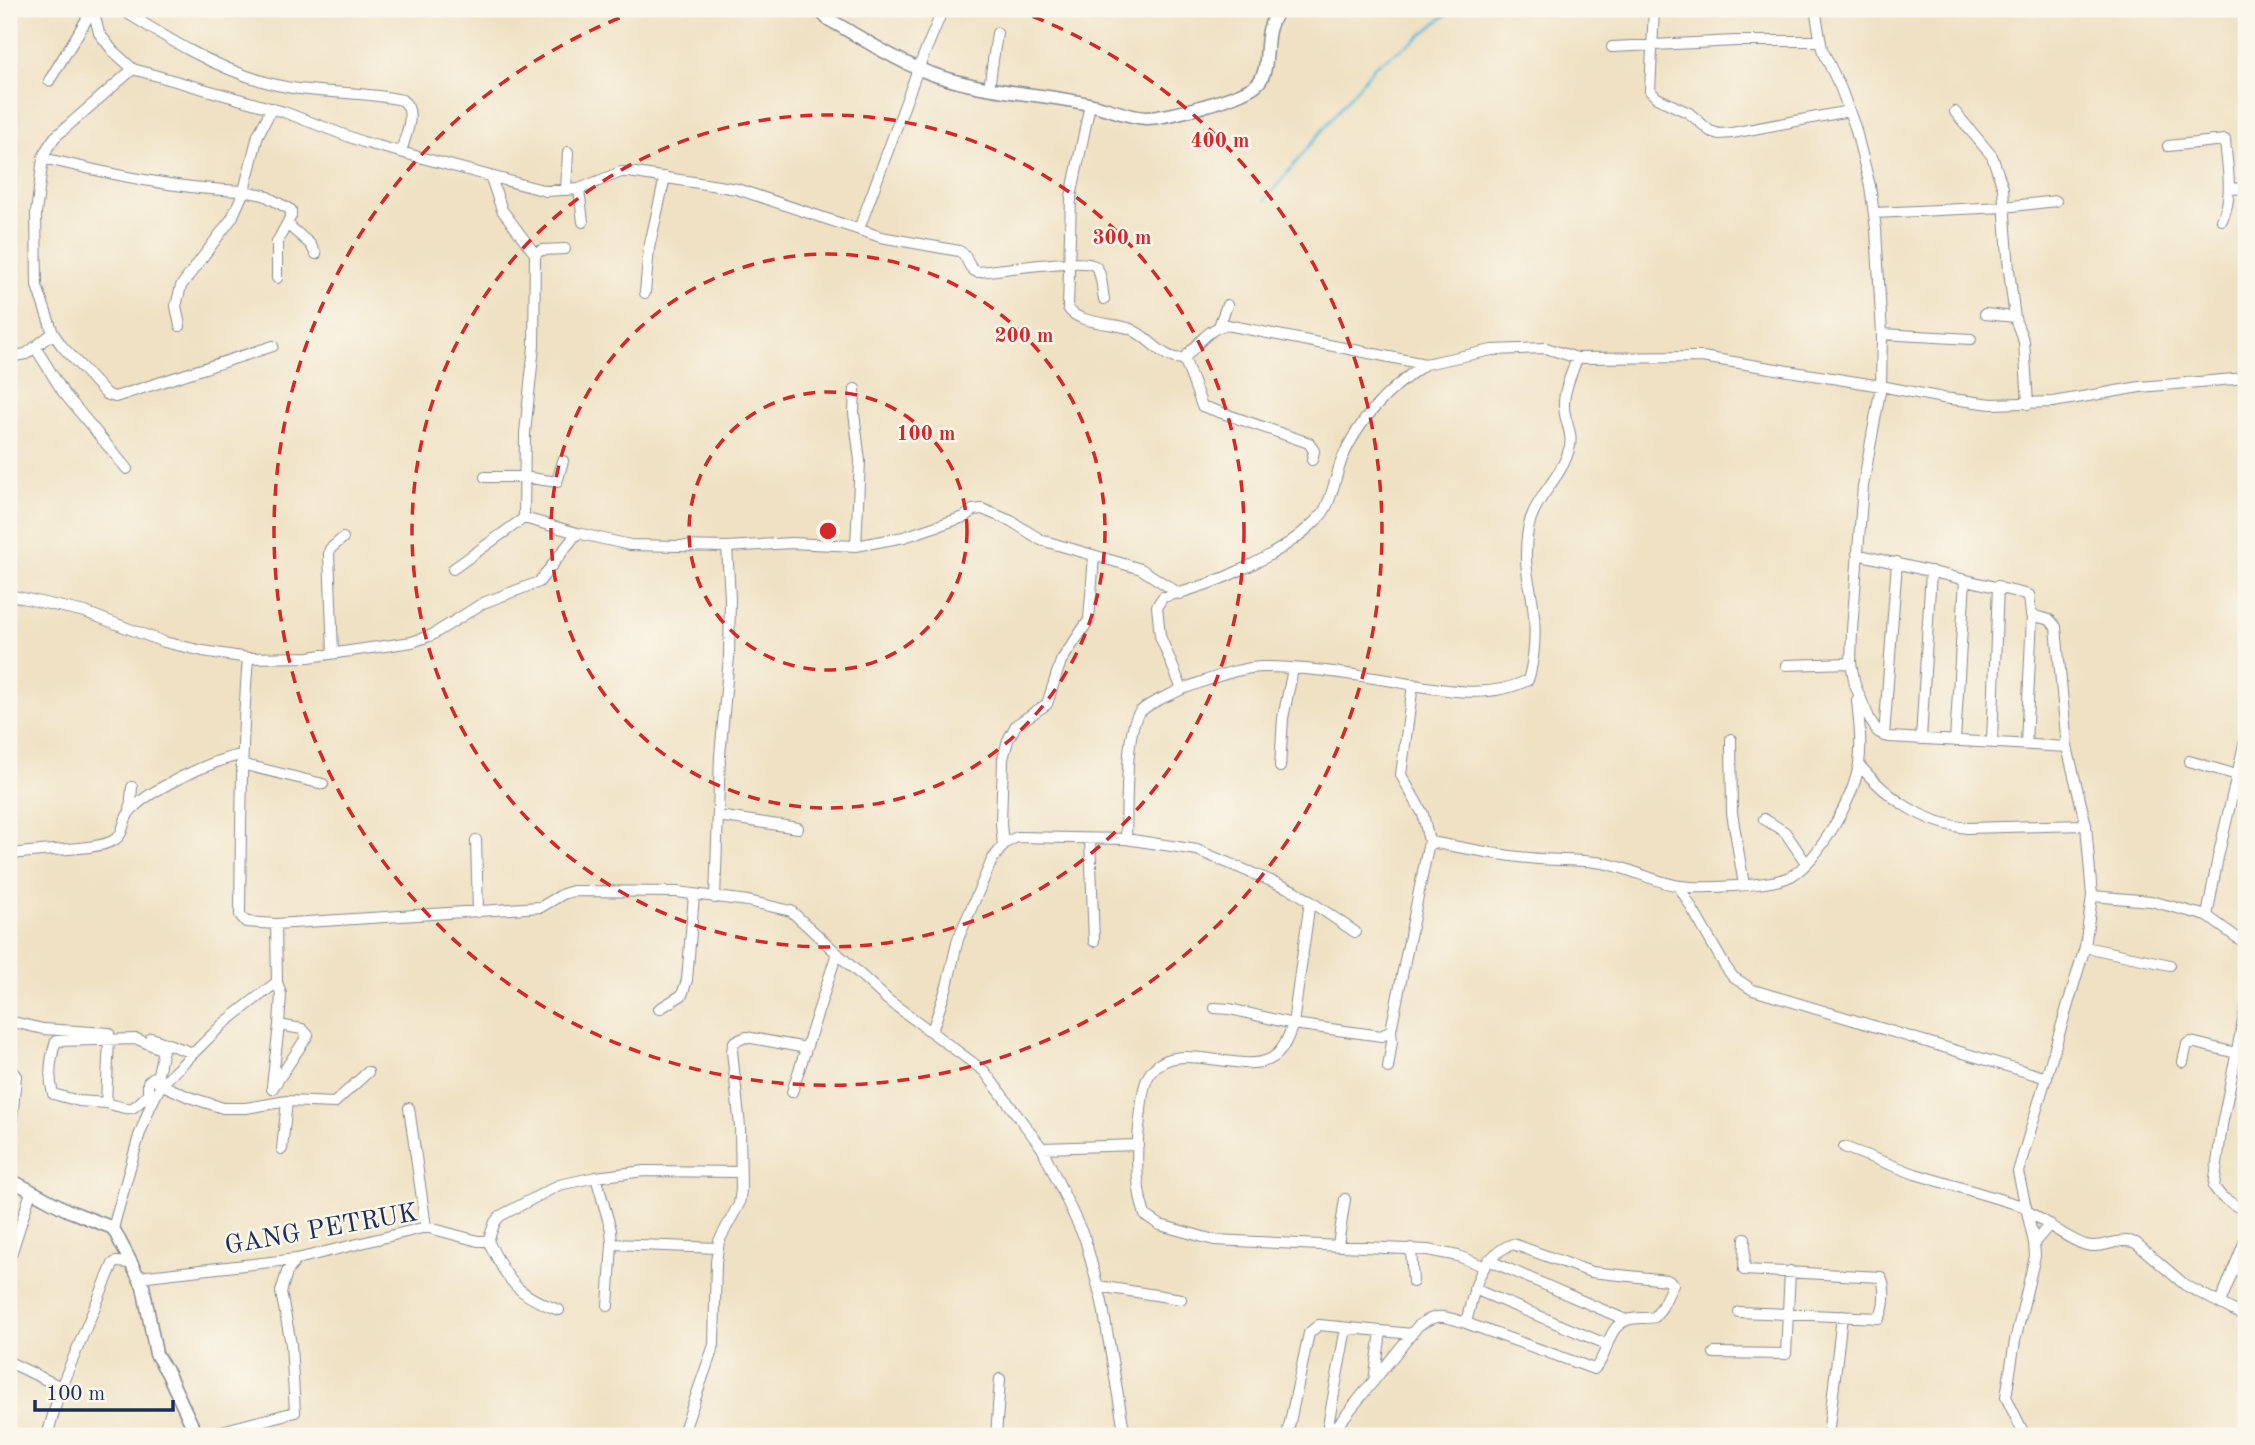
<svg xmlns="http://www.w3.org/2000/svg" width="2255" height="1445" font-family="'Old Standard TT',serif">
	<rect width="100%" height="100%" fill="#fbf7ec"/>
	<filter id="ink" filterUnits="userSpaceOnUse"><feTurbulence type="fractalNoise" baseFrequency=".0143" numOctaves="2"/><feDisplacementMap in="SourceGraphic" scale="14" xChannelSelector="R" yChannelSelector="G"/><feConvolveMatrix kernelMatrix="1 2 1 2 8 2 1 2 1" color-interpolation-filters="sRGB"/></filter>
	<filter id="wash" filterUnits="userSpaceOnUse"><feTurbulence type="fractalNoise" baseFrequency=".00686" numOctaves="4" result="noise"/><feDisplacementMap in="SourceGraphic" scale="28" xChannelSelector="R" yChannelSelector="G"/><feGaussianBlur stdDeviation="1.57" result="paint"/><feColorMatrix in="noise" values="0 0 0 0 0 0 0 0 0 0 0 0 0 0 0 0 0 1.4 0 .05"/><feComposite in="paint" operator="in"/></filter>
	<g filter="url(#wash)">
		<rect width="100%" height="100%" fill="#efe1c2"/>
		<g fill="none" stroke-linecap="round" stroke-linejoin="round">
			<path stroke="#5fbadd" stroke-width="2.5" d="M1265 200 1375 66 1419 37 1453 9"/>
		</g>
	</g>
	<g filter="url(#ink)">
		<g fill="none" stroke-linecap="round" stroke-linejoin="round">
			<g stroke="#858890" stroke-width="12">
				<path id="minor" d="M93 9 99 33 113 51 133 69 284 112 363 142 546 191 579 189 621 172H629L737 189 881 237 959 251C969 255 966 268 977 272 995 271 1087 256 1096 267 1102 273 1102 290 1104 299
					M121 9C168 39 214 68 269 83 312 95 358 90 402 100 418 111 405 136 401 152
					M1654 9 1650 91 1657 98 1689 113 1710 131 1719 134 1732 133 1849 111
					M1815 9 1822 49 1841 89 1855 127 1870 186 1876 229 1882 334 1881 386 1863 486 1852 630 1851 663 1855 685 1870 720 1878 732 1889 737 2067 747 2086 825 2092 896 2085 947 2018 1172 2034 1243 2035 1256 2015 1341 2006 1397 2025 1436
					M1612 47 1736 41H1820
					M133 69 55 137 48 147 43 158 36 213 37 286 53 333 62 346 106 394 115 397 273 346
					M49 81 93 9
					M989 88 997 33
					M1090 104 1071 197 1068 308C1076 323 1112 323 1128 328 1148 334 1164 363 1184 358 1196 347 1210 326 1227 325L1425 364 1492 350 1546 348 1577 358 1702 357 1881 386 1943 398 1992 404 2053 402 2140 387 2246 378
					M1955 112 1992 156 2003 188 2009 270 2015 319 2024 342 2028 404
					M2168 146 2225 140C2227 166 2234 196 2222 220
					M43 158C110 174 175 189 244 191L258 135 272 108
					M491 178 502 210 535 254
					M579 189 583 222
					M2229 189 2246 188
					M566 190 568 152
					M1874 213 2004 207 2056 201
					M287 224 310 244 316 254
					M859 229 918 69 943 9
					M565 249 542 250 535 254 534 346 525 433 524 518 577 533 630 545 727 547 730 598 729 657 720 756 715 898
					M645 293 649 248 665 177
					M1985 314 2015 317
					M180 326 176 306 181 286 232 218 244 191 264 195 291 210V216L277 242V278
					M1219 326 1227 305
					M1882 334 1971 339
					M35 347 63 392 127 469
					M9 357 26 354 53 333
					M1184 358 1202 406 1309 443 1314 451 1312 460
					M485 477H524L557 482 563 461
					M856 546 904 537 964 517 973 510 982 509 1011 521 1041 540 1141 569 1180 594
					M727 547 791 543 856 546 860 461 854 413 855 389
					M1857 554 2029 595 2031 615 2050 620 2056 627 2067 747
					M453 569 524 518
					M9 595 85 612 164 642 203 651 248 658C241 744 241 829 240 915L246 922 276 924 541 907 563 894 573 891 677 892 748 901 791 911 888 1000 984 1071 1042 1148 1085 1239 1102 1302 1125 1436
					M333 653 329 554 330 549 343 538
					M248 658 309 657 412 642 432 635 483 603 539 582 577 533
					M1786 665 1851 663
					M1182 689C1209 680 1237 667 1265 667 1305 667 1347 674 1387 680 1433 688 1484 702 1528 680 1535 659 1536 628 1533 606 1531 587 1525 572 1526 553 1526 540 1528 523 1534 511 1545 488 1564 472 1570 446 1573 431 1563 419 1564 404 1564 389 1572 373 1577 358
					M1884 736 1897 562
					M1731 739 1732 813 1744 885
					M1921 739 1931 571
					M1955 741 1965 580
					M1992 742 1998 586
					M2026 744 2032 616
					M2189 761 2237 775
					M241 764 323 784
					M1859 765C1888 798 1922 823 1967 828L2086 825
					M1280 767 1283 718 1293 669
					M130 811 132 787
					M718 816 798 828
					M1764 819 1785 832 1806 863
					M1090 839 1094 941
					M1126 839C1127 813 1125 730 1139 713 1149 702 1169 696 1182 689L1160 636 1157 606 1163 597C1214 586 1287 554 1322 514 1331 503 1336 474 1342 459 1359 418 1390 388 1425 364
					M476 840 478 912
					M1429 842C1462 847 1495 855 1529 858 1553 861 1579 859 1603 863 1630 868 1654 882 1680 886 1702 889 1773 886 1791 876 1820 859 1854 797 1859 764 1862 743 1859 721 1857 700
					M1003 846 1001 824 1003 759 1008 740 1016 725 1047 704 1061 661 1089 620 1094 556
					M9 855C34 849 98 851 114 840 125 834 122 822 129 813 143 792 217 758 242 755
					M1679 886 1725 966 1733 977 1753 990 2047 1078
					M2092 896 2151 901 2207 916 2218 857 2246 736
					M1310 901 1293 1024C1289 1035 1284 1049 1275 1056 1246 1079 1177 1036 1151 1072 1142 1084 1142 1104 1140 1119 1136 1150 1135 1186 1145 1215L1160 1225 1214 1240 1428 1250 1458 1256 1483 1266
					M2207 916 2246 944
					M2085 947 2170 965
					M2246 1006 2222 1125 2214 1187 2222 1197 2246 1212
					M1215 1008 1230 1009 1293 1024 1382 1036 1391 1030 1429 842 1423 814 1401 775 1413 684
					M659 1009 682 995 687 980 694 895
					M9 1021 43 1029 109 1033
					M932 1031 947 986 958 939 992 860 1005 843 1017 837 1126 839 1197 850 1295 891 1355 932
					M109 1038 106 1103C131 1109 130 1114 148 1094L151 1095
					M151 1038 193 1053
					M2183 1062 2187 1044 2191 1042 2236 1053
					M9 1066 16 1076 9 1154
					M1388 1068 1392 1041 1391 1030
					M158 1083 189 1097 223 1108H246L287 1101 334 1103 368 1072
					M272 1086 279 1025
					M272 1089 308 1035 302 1029 279 1025 281 994 277 982
					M792 1092 837 953
					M106 1103 79 1101 53 1094C48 1076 50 1059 56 1041L137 1039 163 1050 158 1074 148 1082V1094
					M409 1108 426 1227
					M1844 1147 1915 1174 2026 1207
					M1042 1148 1138 1145
					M282 1149 287 1101
					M596 1177 611 1230 612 1244 608 1306
					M2027 1211C2043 1220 2070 1241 2086 1245 2102 1250 2119 1236 2136 1243L2185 1285 2246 1317
					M113 1228 139 1136 150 1107 161 1085 223 1024 277 982 276 924
					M488 1241C509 1281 514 1294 559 1310
					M2034 1243 2050 1224
					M612 1244 718 1248
					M1338 1245 1345 1199
					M1411 1248 1413 1282
					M1488 1260 1626 1320
					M9 1261 31 1192
					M139 1277 297 1259 426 1227 478 1241H488L495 1222 500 1216 559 1185 596 1177 644 1171 740 1172
					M1098 1286 1181 1299
					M1474 1289 1606 1344
					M2220 1303 2246 1238
					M1739 1312 1879 1318C1885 1310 1886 1286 1881 1277L1744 1270 1745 1238
					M1714 1353 1786 1354 1790 1271
					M9 1362 61 1387
					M1374 1381 1381 1332
					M47 1436 61 1387 113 1264 116 1262 132 1263
					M202 1436 295 1412 291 1344 281 1292 287 1272 297 1259
					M682 1436 714 1345 716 1262 719 1241 739 1204 741 1190 740 1127 732 1051 734 1042 746 1037 806 1048
					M996 1436 1000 1379
					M1287 1436 1309 1333 1319 1325 1412 1334
					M1326 1436 1346 1328
					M1329 1436 1418 1326C1437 1312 1444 1316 1466 1323L1583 1365 1594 1369C1609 1357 1605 1328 1627 1320 1636 1317 1646 1319 1655 1317L1662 1307 1673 1284 1667 1280 1591 1272 1513 1244C1478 1257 1474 1291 1466 1323
					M1828 1436 1842 1316"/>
			</g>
			<g stroke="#858890" stroke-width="15">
				<path id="tertiary" d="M818 9 828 19C857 35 886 55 917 68 971 92 1032 92 1089 104 1108 108 1127 117 1146 118 1166 118 1245 97 1258 83 1274 66 1258 30 1281 9
					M9 1179 67 1210 113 1228 143 1286 156 1354 168 1374 197 1436"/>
			</g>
			<use href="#minor" stroke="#fff" stroke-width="10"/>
			<use href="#tertiary" stroke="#fff" stroke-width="12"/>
		</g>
	</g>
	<g fill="none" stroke="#d62828" stroke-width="3.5" stroke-dasharray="12 9">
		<circle cx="828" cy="531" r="139"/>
		<circle cx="828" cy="531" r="277"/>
		<circle cx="828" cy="531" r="416"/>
		<path d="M1013 9A554 554 0 1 1 643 9"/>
	</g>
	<g text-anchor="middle" stroke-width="5" stroke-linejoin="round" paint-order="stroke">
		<g font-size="26" fill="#1b2f5e" stroke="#fbf7ec">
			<text transform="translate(321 1228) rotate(-10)" y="9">GANG PETRUK</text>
		</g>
	</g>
	<circle cx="828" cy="531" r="10" fill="#d62828" stroke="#fbf7ec" stroke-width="3.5"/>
	<g font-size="21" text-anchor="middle" font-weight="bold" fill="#d62828" stroke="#fbf7ec" stroke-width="5" stroke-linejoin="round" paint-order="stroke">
		<text x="1220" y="147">400 m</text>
		<text x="1122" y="244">300 m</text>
		<text x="1024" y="342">200 m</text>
		<text x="926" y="440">100 m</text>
	</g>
	<rect width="2255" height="1445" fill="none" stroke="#fbf7ec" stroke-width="35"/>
	<path d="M35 1400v10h138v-10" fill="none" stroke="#1b2f5e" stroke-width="3.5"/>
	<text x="46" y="1400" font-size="21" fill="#1b2f5e" stroke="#fbf7ec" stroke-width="5" paint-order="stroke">100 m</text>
</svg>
